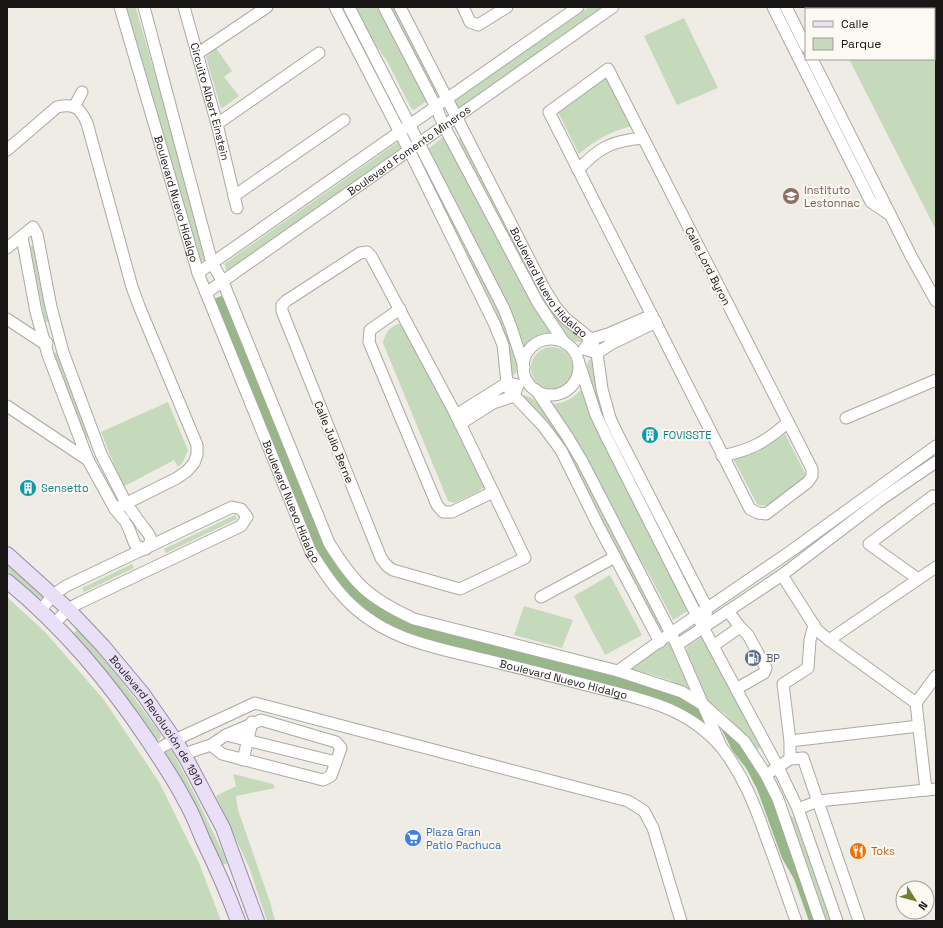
<svg xmlns="http://www.w3.org/2000/svg" width="943" height="928" font-family="'Space Grotesk',sans-serif">
	<rect width="100%" height="100%" fill="#efebe5"/>
	<path fill="#c5d9bb" d="M125 7H136V9L208 255 205 261H200L197 259Z
		M354 7H380L427 98V101L414 110 411 108 387 61 366 31Z
		M390 7H395L438 92 437 95H435Z
		M589 7H602L459 108H455L454 105 456 100Z
		M823 7H936V230L849 59H934V9H824Z
		M684 18 718 88 677 105 644 36Z
		M216 48 232 71 224 77 239 96 221 109 206 57Z
		M606 77 633 126C613 130 595 140 579 154L558 112 604 78Z
		M443 137 534 306 552 333C536 333 533 336 523 348L428 149Z
		M461 137 541 292 582 336 584 340 581 342C579 342 576 342 574 341 563 335 545 306 538 295L458 139Z
		M398 142 401 148 227 271 224 264Z
		M423 162 497 306 506 327 517 365C517 371 516 374 511 377L502 332 494 308 420 164Z
		M30 246H33L41 288 49 321 45 322Z
		M405 322 489 484 478 492 454 503 448 501 383 343C385 331 393 324 405 322Z
		M531 368a21 21 0 1 1 42 0a21 21 0 1 1-42 0Z
		M58 352 71 392 89 437 86 439 67 393 54 353Z
		M593 358 598 386 700 602 696 605 599 413 587 368 588 361Z
		M581 390 603 441 689 610 673 620 649 574 629 543 584 455 553 404C565 403 573 398 581 390Z
		M524 395 532 398 547 414 572 452 662 626 661 630 658 628 568 454 558 437 520 396Z
		M168 402 188 450 183 462 178 467 174 460 123 487 101 432Z
		M785 434 806 475 802 480 769 504C764 506 762 506 757 504L733 458 758 452Z
		M235 515 237 519 166 553 164 549Z
		M7 564 43 596 46 599 42 602 39 600 7 571Z
		M132 564 134 568 84 592 82 588Z
		M610 575 642 635 605 655 574 596Z
		M7 597 46 633 104 700 159 782 199 863 221 921H7Z
		M524 606 573 620 562 648 514 635Z
		M77 630C108 661 133 696 159 732L161 736 160 739 158 740 154 737C129 700 103 665 72 634Z
		M703 636 730 685 760 748 757 749 725 714 708 702 686 653 687 647Z
		M670 641 694 694 669 680 651 674 629 669Z
		M168 749 172 751 198 801 228 863 222 865 194 803 166 754V750Z
		M233 774 273 784 275 788 236 796 238 810 270 902 275 921H267L249 867 216 796 236 786Z
		M790 815 794 818 832 921H826L789 817Z"/>
	<path fill="#97b788" d="M221 296 225 300 316 523 370 600 385 611 429 629 637 682 681 697 701 710 712 730C690 713 676 705 649 696L427 639C393 628 372 619 346 594 313 561 296 504 279 462 258 408 236 353 214 299Z
		M718 722 735 738 749 755 767 786 815 921H809L794 879 782 858 757 789 746 768 732 750Z"/>
	<g fill="none" stroke-linecap="round" stroke-linejoin="round">
		<g stroke="#aca8a2" stroke-width="13">
			<g id="minor">
				<path id="s1" d="M120 7 198 273 311 552C328 579 345 604 372 621 403 642 442 649 478 658 521 668 563 679 606 690 651 701 691 711 722 748 743 775 755 805 766 837 777 865 786 893 796 921"/>
				<path d="M144 7 212 263 223 282 329 543C355 585 369 598 414 619L618 671 682 692 705 706 744 741 766 775 778 799 820 921"/>
				<path id="s2" d="M184 7 217 124 237 208"/>
				<path d="M335 7 409 150 494 323 503 345 507 383 510 391 543 426 561 450 598 525 660 642"/>
				<path d="M349 7 504 309 511 327 524 367"/>
				<path d="M384 7 436 107 444 126 538 303 564 342"/>
				<path id="s3" d="M400 7 545 290 555 306 565 318 591 339 597 353 602 389 610 418 617 433 707 608 704 628"/>
				<path d="M463 7 470 22 478 25 507 7"/>
				<path d="M773 7 871 202 890 215"/>
				<path d="M786 7 806 47"/>
				<path d="M197 54 267 7"/>
				<path d="M812 59 912 258 936 301"/>
				<path d="M608 69 812 469V476L808 482 766 514 758 513 750 509 549 112Z"/>
				<path d="M74 107 82 92"/>
				<path d="M217 124 319 53"/>
				<path d="M7 150 57 107C75 103 80 108 87 123L132 287 139 306 197 445V455L194 463 187 471 177 478 115 509"/>
				<path d="M578 170C599 147 612 141 643 138"/>
				<path d="M234 196 344 120"/>
				<path d="M22 237 36 312 48 355 88 460 115 509 124 520"/>
				<path d="M7 248 33 227 37 234 51 307 63 352 101 454 126 503 136 517"/>
				<path d="M367 252 371 256 456 415 525 558 460 589 393 570 387 566 381 558 282 311V305L286 301 360 253Z"/>
				<path d="M198 273 578 7"/>
				<path id="s4" d="M206 293 613 7"/>
				<path d="M400 309 370 330 369 342 437 505 443 512H452L493 492"/>
				<path d="M652 315 608 334 591 339 584 349 597 353 611 344 656 322"/>
				<path d="M7 319 45 344 47 343"/>
				<circle cx="551" cy="367" r="28"/>
				<path d="M579 363 596 415 607 438 697 616 778 767 798 809 837 921"/>
				<path d="M536 390 567 436 582 461 677 645 720 744"/>
				<path d="M7 406 88 460"/>
				<path d="M456 415 507 383 518 385 514 396 493 403 460 424"/>
				<path d="M846 418 936 380"/>
				<path d="M722 456C751 450 766 442 788 422"/>
				<path d="M127 525C131 532 132 539 136 546L146 549C157 536 145 532 139 521"/>
				<path d="M936 567 829 640 916 703 936 676"/>
				<path d="M782 575 817 630 829 640"/>
				<path d="M918 579 869 544 933 496 936 498"/>
				<path d="M541 597 615 557"/>
				<path d="M41 610 53 595 66 586 232 507 241 509 247 517 241 526 79 603 68 609 55 623"/>
				<path d="M728 611 740 627 748 635 766 668 764 673 736 689"/>
				<path d="M677 645 782 575 883 498 936 462"/>
				<path d="M713 646 740 627"/>
				<path d="M618 671 671 633 791 551 936 446"/>
				<path d="M916 703 926 790"/>
				<path d="M226 735 336 762"/>
				<path d="M790 741 919 726"/>
				<path d="M154 751 175 740 255 703 628 801 644 811 653 828 681 921"/>
				<path d="M184 754 211 745 226 735 261 720 336 742 341 748 331 776 323 780 222 754 211 745"/>
				<path d="M790 759V741L783 684 808 668 810 640 814 625"/>
				<path d="M243 760 252 722"/>
				<path d="M772 771 790 759 803 758 859 921"/>
				<path d="M798 809 818 801 936 789"/>
			</g>
		</g>
		<g stroke="#968ba5" stroke-width="16">
			<g id="major">
				<path id="s5" d="M7 554 68 609 103 646 143 694 175 740 186 758 223 828 257 921"/>
				<path d="M7 581C64 628 108 681 149 742 161 761 174 779 184 799 192 812 197 826 203 840 216 867 228 894 238 921"/>
			</g>
		</g>
		<use href="#minor" stroke="#fff" stroke-width="11"/>
		<use href="#major" stroke="#e9dff7" stroke-width="14"/>
	</g>
	<defs>
		<g id="school-disc" transform="scale(0.9)"><circle r="9.5" fill="#8d6e63" stroke="#fcf8f2"/><path d="M0-5L7-2L0 1L-7-2ZM-4 1L0 2.5L4 1V4Q0 6-4 4Z" fill="#fff"/></g>
		<g id="building-disc" transform="scale(0.9)"><circle r="9.5" fill="#0f9aa8" stroke="#fcf8f2"/><path d="M-4-6H4V6H1V3H-1V6H-4ZM-2.5-4.3h1.7v1.8h-1.7ZM.8-4.3h1.7v1.8H.8ZM-2.5-1h1.7V.8h-1.7ZM.8-1h1.7V.8H.8Z" fill="#fff"/></g>
		<g id="fuel-disc" transform="scale(0.9)"><circle r="9.5" fill="#5c6f8a" stroke="#fcf8f2"/><path d="M-5.5-6h7V0h2V4h1.3V-2.5L3-4.5l.8-.8L6-3V5H2.5V1h-1V6h-7ZM-4.2-4.7v3.2H.2V-4.7Z" fill="#fff"/></g>
		<g id="supermarket-disc" transform="scale(0.9)"><circle r="9.5" fill="#3f7fe0" stroke="#fcf8f2"/><path d="M-6-5.5h2.5l.6 2H6L4.5 2H-2.5L-4.4-4H-6ZM-1.5 3.2a1.3 1.3 0 1 0 .1 0ZM3 3.2a1.3 1.3 0 1 0 .1 0Z" fill="#fff"/></g>
		<g id="restaurant-disc" transform="scale(0.9)"><circle r="9.5" fill="#e8710a" stroke="#fcf8f2"/><path d="M-5-6h1v4h1v-4h1v4h1v-4h1v5L-1.5 .5V6h-2V.5L-5-1ZM5-6V6H3V1.5H1.5Q1.5-4 5-6Z" fill="#fff"/></g>
	</defs>
	<g fill-rule="evenodd">
		<use href="#school-disc" x="791" y="196"/>
		<use href="#building-disc" x="650" y="435"/>
		<use href="#building-disc" x="28" y="488"/>
		<use href="#fuel-disc" x="753" y="658"/>
		<use href="#supermarket-disc" x="413" y="838"/>
		<use href="#restaurant-disc" x="858" y="851"/>
	</g>
	<g text-anchor="middle" stroke-width="4" stroke-linejoin="round" paint-order="stroke">
		<g font-size="11" fill="#181715" stroke="#fcf8f2">
			<text dy="4" stroke="none"><textPath href="#s2" startOffset="98">Circuito Albert Einstein</textPath></text>
			<text dy="4" stroke="none"><textPath href="#s4" startOffset="248">Boulevard Fomento Mineros</textPath></text>
			<text dy="4" stroke="none"><textPath href="#s1" startOffset="200">Boulevard Nuevo Hidalgo</textPath></text>
			<text transform="translate(708 266) rotate(63)" y="4">Calle Lord Byron</text>
			<text dy="4" stroke="none"><textPath href="#s3" startOffset="314">Boulevard Nuevo Hidalgo</textPath></text>
			<text transform="translate(334 442) rotate(68)" y="4">Calle Julio Berne</text>
			<text dy="4" stroke="none"><textPath href="#s1" startOffset="524">Boulevard Nuevo Hidalgo</textPath></text>
			<text dy="4" stroke="none"><textPath href="#s1" startOffset="872">Boulevard Nuevo Hidalgo</textPath></text>
			<text dy="4" stroke="none"><textPath href="#s5" startOffset="225">Boulevard Revolución de 1910</textPath></text>
		</g>
		<g font-size="11" fill="#785e54" stroke="#fcf8f2" text-anchor="start">
			<text x="804" y="194">Instituto<tspan x="804" dy="13">Lestonnac</tspan></text>
		</g>
		<g font-size="11" fill="#0d838f" stroke="#fcf8f2" text-anchor="start">
			<text x="663" y="439">FOVISSTE</text>
			<text x="41" y="492">Sensetto</text>
		</g>
		<g font-size="11" fill="#4e5e75" stroke="#fcf8f2" text-anchor="start">
			<text x="766" y="662">BP</text>
		</g>
		<g font-size="11" fill="#366cbe" stroke="#fcf8f2" text-anchor="start">
			<text x="426" y="836">Plaza Gran<tspan x="426" dy="13">Patio Pachuca</tspan></text>
		</g>
		<g font-size="11" fill="#c56008" stroke="#fcf8f2" text-anchor="start">
			<text x="871" y="855">Toks</text>
		</g>
	</g>
	<rect width="943" height="928" fill="none" stroke="#181715" stroke-width="16"/>
	<rect x="805" y="8" width="130" height="52" fill="#fcf8f2" stroke="#a19e9a"/>
	<rect x="813" y="21" width="20" height="6" fill="#e9dff7" stroke="#a19e9a"/>
	<text x="841" y="28" font-size="12" fill="#181715">Calle</text>
	<rect x="813" y="38" width="20" height="12" fill="#c5d9bb" stroke="#a19e9a"/>
	<text x="841" y="48" font-size="12" fill="#181715">Parque</text>
	<g transform="translate(915 900) rotate(126)"><circle r="19" fill="#fcf8f2" stroke="#a19e9a"/>
	<path d="M0-3L7 15L0 10L-7 15Z" fill="#6b8234"/>
	<text y="-6" font-size="11" font-weight="bold" text-anchor="middle" fill="#181715">N</text>
	</g>
</svg>
